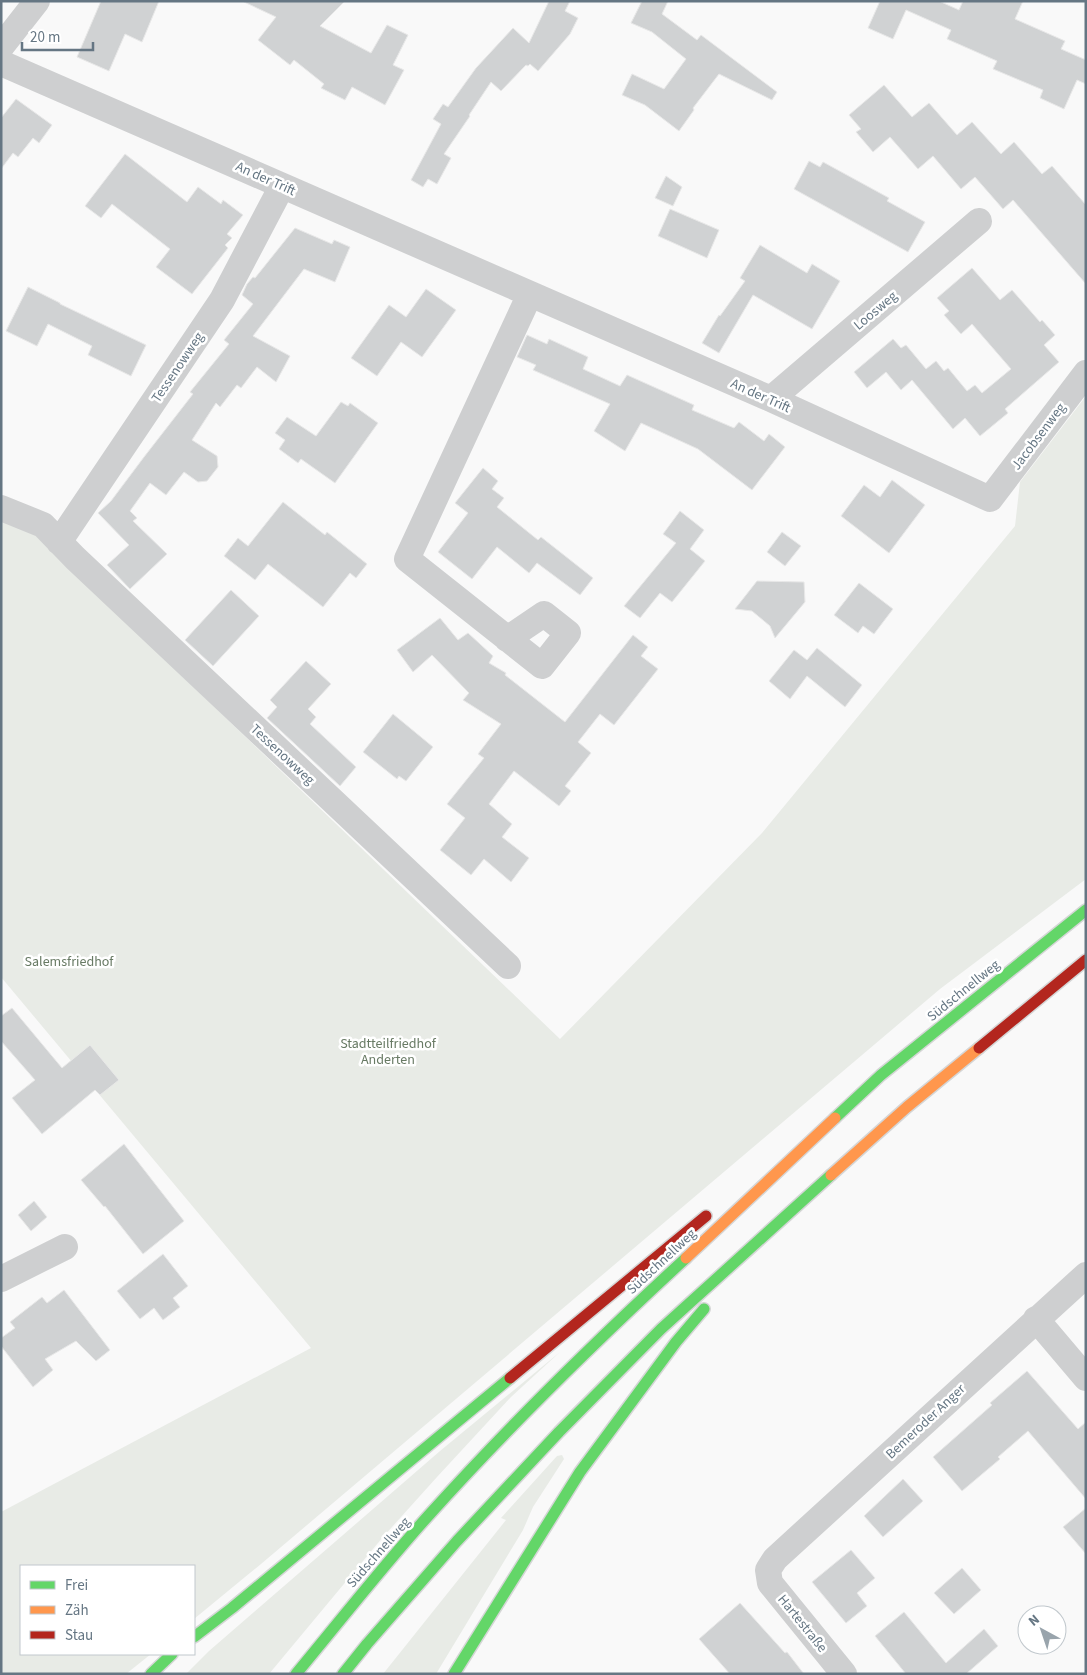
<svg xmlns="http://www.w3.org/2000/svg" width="1087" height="1675" font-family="'Source Sans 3',sans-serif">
	<rect width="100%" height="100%" fill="#f9f9f9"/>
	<path fill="#e8ebe6" d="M1086 396V879L940 989 261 1564 194 1619V1566H21V1654H151L126 1674H1V1512L311 1348 1 977V518L29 529 560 1039 762 833 1015 526 1020 482Z
		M560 1352 511 1397 437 1477 383 1537 269 1674H186L209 1651 440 1451Z
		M562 1455 564 1459 533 1507 523 1530 436 1674H383L506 1520 501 1518 557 1456Z"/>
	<path fill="#d0d2d3" stroke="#e8e8e8" d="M101 1H159L142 42 125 34 109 71 77 57Z
		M242 1H345L320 26 371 53 387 25 408 35 393 65 404 70 385 105 352 87 345 100 321 88 324 84 294 60 290 65 258 40 276 17Z
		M549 1H570L565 11 578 18 570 34 538 71 530 64 528 66 526 65 501 91 491 82 469 115 470 116 444 154 451 158 437 184 428 179 423 187 411 180 441 124 433 119 443 104 448 107 476 68 513 28 529 43Z
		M642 1H668L662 14 697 40 701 35 777 92 772 100 719 74 693 108 694 110 679 131 645 105 622 95 632 74 664 89 686 59 652 32 631 23Z
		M880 1H939L959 10 963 1H1023L1015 19 1065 41 1061 49 1086 60V84L1077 80 1064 109 1040 98 1043 90 993 69 997 61 947 39 951 30 906 10 893 39 868 28Z
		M884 85 912 117 929 103 957 135 972 122 1001 154 1014 142 1042 174 1052 166 1086 205V284L1013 200 1003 209 975 177 961 189 933 156 918 169 890 137 873 152 856 132 861 129 849 115Z
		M16 99 52 125 39 143 33 138 18 157 13 153 1 169V118Z
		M125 154 187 202 198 187 221 204 223 200 243 215 227 234 232 238 225 245 228 248 192 294 156 267 170 249 112 204 101 218 85 206Z
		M809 161 820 167 823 162 889 198 887 201 925 222 908 252 794 189Z
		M666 176 682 187 673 206 655 198Z
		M670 209 719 230 707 258 658 236Z
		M295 228 332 244 334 240 350 247 335 282 304 269 253 336 290 356 276 382 257 367 241 388 237 385 220 407 216 403 192 440 217 456 218 467 207 481 198 482 184 472 166 495 150 483 130 511 137 518 133 521 167 554 130 589 107 565 129 545 98 513 111 501 144 457 193 394 190 392 229 344 224 340 253 304 242 295 247 284 253 277 255 278Z
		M760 245 807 273 812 264 840 281 812 329 753 295 719 353 702 343 719 315 720 316 745 281 740 278Z
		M972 268 1000 300 1012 290 1040 322 1042 320 1055 335 1044 345 1059 362 1005 409 1008 413 980 436 965 418 953 429 912 380 901 390 886 372 867 388 854 372 893 339 901 348 906 345 926 369 936 361 944 371 948 368 967 391 975 385 982 393 1011 369 972 324 961 334 944 315 949 311 937 298Z
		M28 287 60 303V304L146 345 131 376 88 355 92 346 48 324 37 346 6 331Z
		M426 289 456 310 422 357 401 342 377 376 351 358 389 305 406 317Z
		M527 335 547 344 549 339 588 357 583 369 620 386 627 375 694 405 692 410 734 428 739 422 764 441 769 434 785 447 752 490 698 449 641 423 625 451 594 431 610 404 533 370 536 365 517 357Z
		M341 402 348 406 350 403 378 423 335 483 301 459 298 463 279 449 285 440 275 433 287 417 316 436Z
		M483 468 498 481 492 489 504 498 497 507 538 540 541 537 593 578 580 595 537 563 529 573 497 547 472 579 438 552 468 513 455 503Z
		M892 480 925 505 889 553 841 516 864 485 880 497Z
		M283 502 325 535 327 532 367 564 356 578 350 573 323 607 268 564 255 580 224 556 238 538 248 546Z
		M680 511 704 530 690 549 705 561 672 602 660 593 640 618 624 606 676 543 663 534Z
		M782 532 801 546 785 566 767 552Z
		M757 581 804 582 805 602 775 638 770 626 752 611 735 609Z
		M859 583 893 609 874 634 863 626 858 633 834 615Z
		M231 590 259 616 213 666 185 640Z
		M440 618 458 640 468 633 493 656 489 663 506 673 505 675 565 722 633 635 648 647 641 656 658 669 614 725 600 714 578 742 591 753 565 786 571 791 559 806 514 771 489 804 512 824 502 837 529 858 511 882 484 859 471 875 440 850 465 818 447 804 484 758 478 754 501 724 463 700 469 693 432 655 413 672 397 650Z
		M817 648 862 685 845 707 807 676 790 699 769 681 794 650 807 660Z
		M306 661 331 684 308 709 316 717 310 724 356 767 340 786 267 718 277 707 270 700Z
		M393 714 433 747 406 781 399 776 397 779 363 752Z
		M12 1008 62 1068 90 1045 119 1080 100 1095 95 1090 42 1134 12 1098 35 1080 1 1041V1016Z
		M124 1144 184 1221 143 1254 105 1206 104 1207 81 1180Z
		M34 1201 47 1217 31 1231 18 1215Z
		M163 1254 188 1286 173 1298 180 1307 163 1320 154 1308 140 1319 117 1291Z
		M64 1290 110 1350 96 1361 76 1341 45 1359 53 1370 33 1387 1 1346V1338L15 1328 10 1322 42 1297 47 1303Z
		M1027 1371 1078 1429 1086 1422V1499L1028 1431 998 1457 1000 1459 962 1491 933 1457 992 1405 990 1403Z
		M903 1479 923 1501 883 1537 864 1516Z
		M1086 1508V1554L1063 1527Z
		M851 1550 875 1578 857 1593 867 1606 846 1623 812 1582Z
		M962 1568 981 1590 954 1614 934 1593Z
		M740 1603 785 1653 787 1652 804 1674H730L699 1639Z
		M904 1612 946 1663 984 1629 998 1646 966 1674H906L875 1636Z"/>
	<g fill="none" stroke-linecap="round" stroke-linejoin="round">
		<g stroke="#d5d6d6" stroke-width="14">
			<path id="fast" d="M835 1118 881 1075 1086 910
				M194 1637 232 1608 510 1378
				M151 1674 172 1654
				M296 1674C340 1621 383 1566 429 1515 510 1425 597 1340 686 1258
				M343 1674 367 1644 457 1541 559 1432 661 1329 831 1175
				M454 1674 580 1472 676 1342 704 1309"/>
		</g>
		<g stroke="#d5d6d6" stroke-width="14">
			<path id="slow" d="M831 1175 907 1107 979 1048
				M686 1258 835 1118"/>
		</g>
		<g stroke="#d5d6d6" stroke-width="14">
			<path id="jam" d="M979 1048 1086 960
				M510 1378 706 1216"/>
		</g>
		<path stroke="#cecfd0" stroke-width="26" d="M1 47 37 1
			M1 63 771 399 990 499 1086 373
			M771 399 979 221
			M1 508 43 525 75 558 508 966
			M59 542 222 300 282 186
			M507 639 544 614 568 633 542 666 407 559 530 294
			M1 1279 65 1247
			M1036 1319 1086 1378
			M844 1674 770 1583 768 1570 775 1559 1086 1275"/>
		<use href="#fast" stroke="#63d668" stroke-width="11"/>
		<use href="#slow" stroke="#ff974d" stroke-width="11"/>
		<use href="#jam" stroke="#b3261e" stroke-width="11"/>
	</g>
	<g text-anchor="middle" stroke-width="5" stroke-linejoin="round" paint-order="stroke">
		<g font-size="14" fill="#657683" stroke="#fff">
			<text transform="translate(266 178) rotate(24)" y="5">An der Trift</text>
			<text transform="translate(875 310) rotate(-40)" y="5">Loosweg</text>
			<text transform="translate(177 367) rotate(-56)" y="5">Tessenowweg</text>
			<text transform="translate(761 395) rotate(24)" y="5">An der Trift</text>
			<text transform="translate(1038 436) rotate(-53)" y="5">Jacobsenweg</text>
			<text transform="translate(283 754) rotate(43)" y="5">Tessenowweg</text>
			<text transform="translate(963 990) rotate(-39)" y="5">Südschnellweg</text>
			<text transform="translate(661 1261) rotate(-43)" y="5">Südschnellweg</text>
			<text transform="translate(925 1421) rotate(-43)" y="5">Bemeroder Anger</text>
			<text transform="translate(378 1552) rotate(-49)" y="5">Südschnellweg</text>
			<text transform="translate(803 1623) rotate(51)" y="5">Hartestraße</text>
		</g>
		<g font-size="14" fill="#687a64" stroke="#fff">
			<text x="69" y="966">Salemsfriedhof</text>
			<text x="388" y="1048">Stadtteilfriedhof<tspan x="388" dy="16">Anderten</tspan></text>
		</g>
	</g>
	<rect width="1087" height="1675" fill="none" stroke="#657683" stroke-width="5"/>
	<rect x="20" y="1565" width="175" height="90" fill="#ffffff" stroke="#c1c8cd"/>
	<rect x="30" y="1581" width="25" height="8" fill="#63d668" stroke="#c1c8cd"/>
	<text x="65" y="1590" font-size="15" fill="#657683">Frei</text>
	<rect x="30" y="1606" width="25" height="8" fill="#ff974d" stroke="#c1c8cd"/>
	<text x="65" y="1615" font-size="15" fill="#657683">Zäh</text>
	<rect x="30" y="1631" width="25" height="8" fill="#b3261e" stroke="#c1c8cd"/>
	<text x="65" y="1640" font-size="15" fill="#657683">Stau</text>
	<g transform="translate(1042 1630) rotate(320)"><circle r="24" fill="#ffffff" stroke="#c1c8cd"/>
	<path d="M0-4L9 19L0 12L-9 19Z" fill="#99a4ac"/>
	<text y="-8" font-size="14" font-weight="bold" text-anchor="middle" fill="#657683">N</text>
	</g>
	<path d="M22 42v8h71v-8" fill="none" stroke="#657683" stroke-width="2.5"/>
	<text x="30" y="42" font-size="15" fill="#657683" stroke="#ffffff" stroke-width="4" paint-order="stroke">20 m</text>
</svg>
